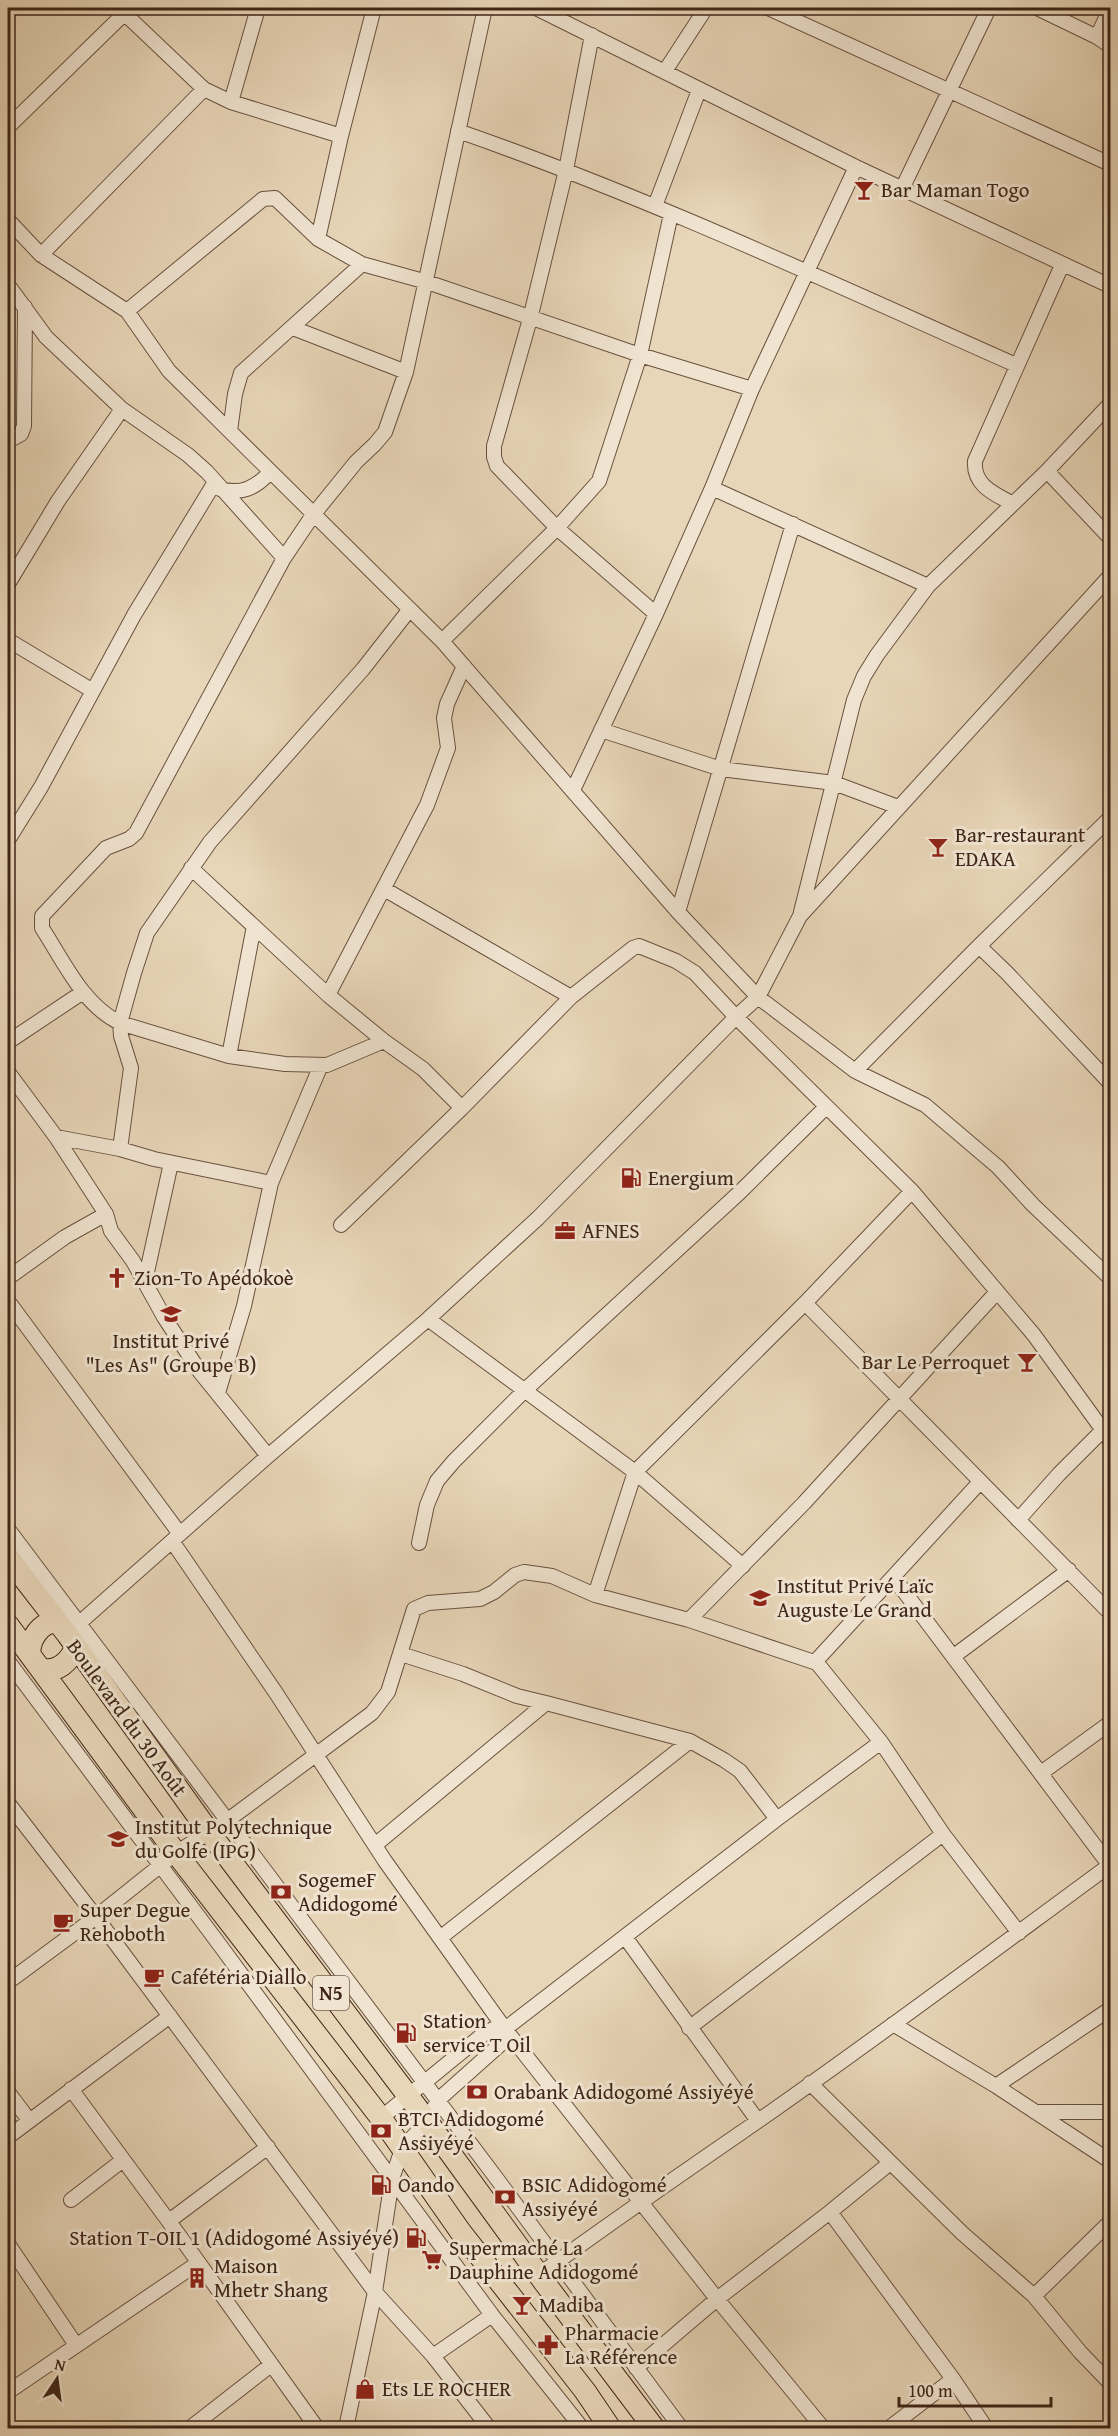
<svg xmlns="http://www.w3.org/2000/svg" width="1118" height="2436" font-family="'Gentium Book Plus',serif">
	<rect width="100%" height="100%" fill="#e8d6b8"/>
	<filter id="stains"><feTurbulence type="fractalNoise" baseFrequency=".00333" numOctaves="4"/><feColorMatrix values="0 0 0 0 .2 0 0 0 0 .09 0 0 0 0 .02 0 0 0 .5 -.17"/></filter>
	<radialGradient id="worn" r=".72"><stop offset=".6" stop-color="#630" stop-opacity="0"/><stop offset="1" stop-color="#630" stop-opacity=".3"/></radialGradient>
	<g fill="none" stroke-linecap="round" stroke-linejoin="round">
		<g stroke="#69513f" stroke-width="16">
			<path id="minor" d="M536 8 856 167 1110 286
				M768 8 1110 164
				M1037 8 1097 37 1110 46
				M125 14 204 89 231 102 341 136
				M592 35 566 170 530 319 494 446V457L497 466 557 528 656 614
				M1097 37 1110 9
				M665 71 706 8
				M231 102 258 8
				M8 127 130 8
				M458 131C648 197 831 283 1016 365
				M902 189 989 8
				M655 206 699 90
				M8 220 41 255 127 311 169 371 442 641 678 912 758 997 855 1071 925 1105 998 1167 1033 1205 1110 1278
				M318 239 341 136 374 8
				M41 255 204 89
				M8 285 46 337 122 409 188 455 207 472 284 558 313 515 356 462 375 444 385 432 406 372 485 8
				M127 311 263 199 275 198 318 239 362 264 427 282 640 355 752 389
				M293 328 406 372
				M230 431 235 394 241 373 362 264
				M8 441 21 434 24 426 25 307
				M1047 471 1110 538
				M712 488 928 586
				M220 489C241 495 256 488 270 472
				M1013 504C995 494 973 486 975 461L1062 265
				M284 558 136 833 129 839 106 848 42 916V928C64 962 83 1005 120 1023L229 1056 285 1064 327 1065 384 1041
				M8 584 58 501 122 409
				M8 640 93 691
				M442 641 557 528 599 481 640 355 671 214
				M601 730 721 769 834 783 898 807
				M573 790 656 614 712 488 752 389 856 167
				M8 840 41 787 134 615 215 482
				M191 868 328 995 384 1041 423 1069 462 1108
				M384 889 571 997
				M678 912 793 524
				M801 912 854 700 864 676 877 655 928 586 1047 471 1110 404
				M979 946 1007 973 1110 1083
				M328 995 427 805 448 748 444 718 447 704 464 666
				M8 1042 83 992
				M229 1056 254 926
				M855 1071 979 946 1110 818
				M8 1072 56 1137 106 1214 111 1231 133 1261 164 1317 200 1372 268 1456
				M56 1137 120 1149 154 1159 271 1183
				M120 1149 131 1068 121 1036 120 1023 134 973 147 933 210 842 363 669 410 609
				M341 1225 462 1108 571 997 633 948 639 946 676 961 695 973 736 1017 912 1191 1034 1335 1110 1440
				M8 1278 65 1237 106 1214
				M145 1281 171 1163
				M8 1301 180 1534
				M805 1303 1110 1613
				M428 1319 635 1472 743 1566
				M218 1393 244 1306 271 1183 321 1065
				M1018 1520 1059 1474 1102 1431
				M8 1529 497 2179 681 2428
				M172 1541 276 1693 385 1861 505 2029 717 2299 823 2428
				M419 1543 427 1505 437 1481 454 1461 525 1390 739 1193 826 1107
				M894 1578 1110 1866
				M595 1595 635 1472 805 1303 912 1191
				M689 1620 804 1503 996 1293
				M67 1634 268 1456 428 1319 538 1218 736 1017 758 997 800 916 1110 576
				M401 1654 463 1674 517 1696 546 1703
				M954 1656 1069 1570
				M8 1661 222 1948 492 2315 582 2428
				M815 1662 980 1482
				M1041 1773 1110 1723
				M8 1803 96 1917 375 2292 433 2356 489 2428
				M375 1845 546 1703 690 1741 724 1760 740 1771 777 1819
				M625 1937 758 2121
				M440 1938 690 1741
				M8 1982 96 1917 176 1853 228 1820 372 1713 388 1692 414 1609 428 1603 480 1599 494 1592 515 1575 524 1572 552 1576 595 1595 689 1620 817 1663 881 1742 943 1834 1019 1933
				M893 2024 996 2086 1110 2161
				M689 2028 943 1834
				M810 2083 962 2233 1034 2296 1080 2352 1110 2383
				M996 2086 1110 2009
				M71 2089 181 2238 317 2428
				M8 2092 29 2120
				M1035 2112H1110
				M381 2118 481 2036 493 2029H505L777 1819 881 1742
				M8 2137 170 2016
				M71 2200 123 2160
				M830 2212 953 2379 986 2428
				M169 2221 268 2147
				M8 2244 76 2345
				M539 2275C611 2222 684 2172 758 2121 877 2038 993 1951 1110 1865
				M1034 2296 1110 2222
				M433 2356 492 2315
				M636 2368 717 2299 830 2212 890 2163
				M8 2392 198 2263
				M190 2428 271 2365
				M346 2428 375 2292 392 2179 402 2149 427 2121 438 2100 503 2042 505 2029
				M889 2428 953 2379"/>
		</g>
		<g stroke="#3f2517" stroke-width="23">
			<path id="highway" d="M8 1558 67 1634 209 1832 427 2121 544 2282 654 2428
				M8 1625 176 1853 381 2118 460 2231 585 2391 610 2428
				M30 1654C29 1639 41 1622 56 1622
				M41 1669C58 1673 69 1662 76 1647"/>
		</g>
		<use href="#minor" stroke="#f0e4d1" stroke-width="14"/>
		<use href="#highway" stroke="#e8d6b8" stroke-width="21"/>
	</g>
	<defs>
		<g id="bar-bare" transform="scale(1.62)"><path d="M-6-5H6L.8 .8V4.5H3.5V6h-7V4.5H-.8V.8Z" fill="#8f2418" stroke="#f0e4d1" stroke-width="2.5" paint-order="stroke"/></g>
		<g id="fuel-bare" transform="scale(1.62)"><path d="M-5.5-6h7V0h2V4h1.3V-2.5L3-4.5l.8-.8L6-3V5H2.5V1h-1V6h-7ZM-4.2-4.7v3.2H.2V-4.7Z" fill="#8f2418" stroke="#f0e4d1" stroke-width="2.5" paint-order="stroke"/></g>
		<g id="office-bare" transform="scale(1.62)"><path d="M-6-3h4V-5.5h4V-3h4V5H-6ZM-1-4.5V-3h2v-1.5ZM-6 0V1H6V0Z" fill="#8f2418" stroke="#f0e4d1" stroke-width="2.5" paint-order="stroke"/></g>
		<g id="church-bare" transform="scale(1.62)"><path d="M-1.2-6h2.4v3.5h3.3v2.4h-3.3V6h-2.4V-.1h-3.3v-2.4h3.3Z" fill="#8f2418" stroke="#f0e4d1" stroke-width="2.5" paint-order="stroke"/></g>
		<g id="school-bare" transform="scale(1.62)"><path d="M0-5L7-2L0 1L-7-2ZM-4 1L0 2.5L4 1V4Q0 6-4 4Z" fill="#8f2418" stroke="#f0e4d1" stroke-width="2.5" paint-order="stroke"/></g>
		<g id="bank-bare" transform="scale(1.62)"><path d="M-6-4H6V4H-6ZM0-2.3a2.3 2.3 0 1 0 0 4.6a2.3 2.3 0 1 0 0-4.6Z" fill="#8f2418" stroke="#f0e4d1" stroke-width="2.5" paint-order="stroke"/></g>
		<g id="cafe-bare" transform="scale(1.62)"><path d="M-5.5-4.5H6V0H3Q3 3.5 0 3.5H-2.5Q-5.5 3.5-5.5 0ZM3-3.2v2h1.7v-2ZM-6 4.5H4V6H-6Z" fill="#8f2418" stroke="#f0e4d1" stroke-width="2.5" paint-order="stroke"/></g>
		<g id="supermarket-bare" transform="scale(1.62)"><path d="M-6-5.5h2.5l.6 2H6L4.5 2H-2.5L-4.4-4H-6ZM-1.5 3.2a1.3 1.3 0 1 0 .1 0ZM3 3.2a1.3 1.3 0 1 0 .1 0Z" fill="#8f2418" stroke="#f0e4d1" stroke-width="2.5" paint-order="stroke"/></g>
		<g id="building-bare" transform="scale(1.62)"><path d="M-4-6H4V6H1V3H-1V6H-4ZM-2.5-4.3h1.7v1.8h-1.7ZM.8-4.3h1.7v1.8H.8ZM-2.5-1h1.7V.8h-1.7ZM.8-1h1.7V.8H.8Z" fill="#8f2418" stroke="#f0e4d1" stroke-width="2.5" paint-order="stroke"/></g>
		<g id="pharmacy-bare" transform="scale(1.62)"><path d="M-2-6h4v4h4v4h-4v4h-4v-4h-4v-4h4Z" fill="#8f2418" stroke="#f0e4d1" stroke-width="2.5" paint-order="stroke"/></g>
		<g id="shop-bare" transform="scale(1.62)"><path d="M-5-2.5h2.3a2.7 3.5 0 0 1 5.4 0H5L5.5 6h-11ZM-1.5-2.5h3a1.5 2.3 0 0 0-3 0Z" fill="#8f2418" stroke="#f0e4d1" stroke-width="2.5" paint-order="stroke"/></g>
	</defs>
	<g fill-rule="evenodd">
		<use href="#bar-bare" x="864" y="190"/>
		<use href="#bar-bare" x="938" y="847"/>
		<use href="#fuel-bare" x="631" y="1178"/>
		<use href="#office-bare" x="565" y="1231"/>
		<use href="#church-bare" x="117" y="1278"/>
		<use href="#school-bare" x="171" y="1314"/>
		<use href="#bar-bare" x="1027" y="1362"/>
		<use href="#school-bare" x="760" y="1598"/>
		<use href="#school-bare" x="118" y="1839"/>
		<use href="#bank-bare" x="281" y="1892"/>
		<use href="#cafe-bare" x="63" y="1922"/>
		<use href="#cafe-bare" x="154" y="1977"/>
		<use href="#fuel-bare" x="406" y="2033"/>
		<use href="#bank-bare" x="477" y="2092"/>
		<use href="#bank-bare" x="381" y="2131"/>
		<use href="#fuel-bare" x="381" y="2185"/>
		<use href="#bank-bare" x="505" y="2197"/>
		<use href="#fuel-bare" x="416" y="2238"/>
		<use href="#supermarket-bare" x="432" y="2260"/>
		<use href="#building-bare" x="197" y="2278"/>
		<use href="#bar-bare" x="522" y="2305"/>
		<use href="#pharmacy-bare" x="548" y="2345"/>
		<use href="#shop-bare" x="365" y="2389"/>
	</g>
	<g text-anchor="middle" stroke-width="6" stroke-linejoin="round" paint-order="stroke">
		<rect fill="#f0e4d1" stroke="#745e4f" stroke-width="1.5" x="313" y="1976" width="36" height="34" rx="4.5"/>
		<g font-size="20" font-weight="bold" fill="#3f2517">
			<text x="331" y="2000">N5</text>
		</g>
		<g font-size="21" fill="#3f2517" stroke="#f0e4d1" text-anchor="start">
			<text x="881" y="197">Bar Maman Togo</text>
			<text x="955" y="842">Bar-restaurant<tspan x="955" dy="24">EDAKA</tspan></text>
			<text x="648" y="1185">Energium</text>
			<text x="582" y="1238">AFNES</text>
			<text x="134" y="1285">Zion-To Apédokoè</text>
			<text x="171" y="1348" text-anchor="middle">Institut Privé<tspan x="171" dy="24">"Les As" (Groupe B)</tspan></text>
			<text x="1010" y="1369" text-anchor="end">Bar Le Perroquet</text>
			<text x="777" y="1593">Institut Privé Laïc<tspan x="777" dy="24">Auguste Le Grand</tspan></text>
			<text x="135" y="1834">Institut Polytechnique<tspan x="135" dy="24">du Golfe (IPG)</tspan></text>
			<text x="298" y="1887">SogemeF<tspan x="298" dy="24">Adidogomé</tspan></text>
			<text x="80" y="1917">Super Degue<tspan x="80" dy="24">Rehoboth</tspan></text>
			<text x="171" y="1984">Cafétéria Diallo</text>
			<text x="423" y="2028">Station<tspan x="423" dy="24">service T Oil</tspan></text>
			<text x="494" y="2099">Orabank Adidogomé Assiyéyé</text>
			<text x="398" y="2126">BTCI Adidogomé<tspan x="398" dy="24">Assiyéyé</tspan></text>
			<text x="398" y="2192">Oando</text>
			<text x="522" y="2192">BSIC Adidogomé<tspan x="522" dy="24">Assiyéyé</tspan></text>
			<text x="399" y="2245" text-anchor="end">Station T-OIL 1 (Adidogomé Assiyéyé)</text>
			<text x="449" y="2255">Supermaché La<tspan x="449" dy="24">Dauphine Adidogomé</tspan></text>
			<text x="214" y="2273">Maison<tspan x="214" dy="24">Mhetr Shang</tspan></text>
			<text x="539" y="2312">Madiba</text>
			<text x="565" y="2340">Pharmacie<tspan x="565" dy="24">La Référence</tspan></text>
			<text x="382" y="2396">Ets LE ROCHER</text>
		</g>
		<g font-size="21" fill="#3f2517" stroke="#f0e4d1">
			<text transform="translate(127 1718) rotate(54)" y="7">Boulevard du 30 Août</text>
		</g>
	</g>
	<rect width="1118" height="2436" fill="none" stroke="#e8d6b8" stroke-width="30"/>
	<rect x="9" y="9" width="1100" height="2418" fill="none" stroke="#3f2517" stroke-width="3"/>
	<rect x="15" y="15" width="1088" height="2406" fill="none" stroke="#3f2517" stroke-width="1.5"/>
	<g transform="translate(57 2379) rotate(13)" stroke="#f0e4d1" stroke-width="4.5" paint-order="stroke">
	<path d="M0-4.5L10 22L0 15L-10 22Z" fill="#3f2517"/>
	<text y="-9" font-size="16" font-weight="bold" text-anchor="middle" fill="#3f2517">N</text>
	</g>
	<path d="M899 2397v9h152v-9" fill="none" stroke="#3f2517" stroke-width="3"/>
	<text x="908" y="2397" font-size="18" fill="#3f2517" stroke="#f0e4d1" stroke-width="4.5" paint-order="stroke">100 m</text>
	<rect width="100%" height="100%" filter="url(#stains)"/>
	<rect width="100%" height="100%" fill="url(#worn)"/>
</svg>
